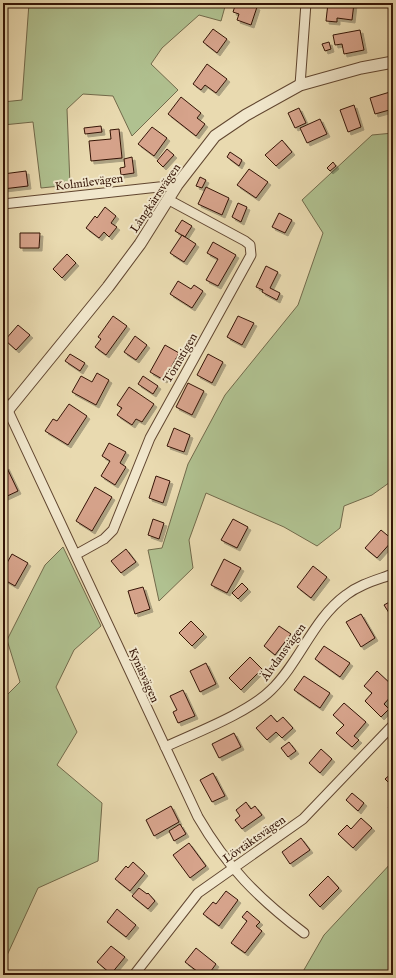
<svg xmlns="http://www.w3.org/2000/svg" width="396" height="978" font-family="'IM FELL English',serif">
	<defs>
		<filter id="shadow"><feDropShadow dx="3" dy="3" stdDeviation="0" flood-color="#0004"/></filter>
	</defs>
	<rect width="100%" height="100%" fill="#e9dab0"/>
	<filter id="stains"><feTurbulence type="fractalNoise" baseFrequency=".005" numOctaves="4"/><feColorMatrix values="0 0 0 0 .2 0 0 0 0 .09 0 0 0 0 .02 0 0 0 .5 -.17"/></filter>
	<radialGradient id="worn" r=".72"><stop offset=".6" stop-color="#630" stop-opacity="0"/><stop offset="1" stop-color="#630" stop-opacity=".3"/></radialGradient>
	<path fill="#b0c190" stroke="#726a4b" d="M29 3H226L221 21 199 15 162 48 151 64 178 90 132 136 113 96 83 94 67 109 70 185 41 188 33 122 3 125V102L22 100Z
		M393 133V480L372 495 344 506 340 528 317 546 284 527 206 493 189 540 193 568 159 601 148 550 162 548 188 464 225 395 298 305 323 233 302 200 372 135Z
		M63 547 101 626 74 650 56 687 77 732 57 765 102 803 98 861 38 888 3 964V699L20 682 7 640 45 565Z
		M393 861V975H301L324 935Z"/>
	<path fill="#d6a38b" stroke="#341406" filter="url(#shadow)" d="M236 3H246L257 7 251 25 237 20 239 14 233 12Z
		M328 3H354L352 20 337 18V22L326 21Z
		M213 29 227 39 217 53 203 42Z
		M360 30 364 50 344 54 342 44 335 45 333 35Z
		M329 42 331 49 325 51 322 44Z
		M207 64 227 79 216 93 205 85 201 90 193 84Z
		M390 92 393 109 375 114 370 98Z
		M181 97 201 113 197 118 205 124 196 136 168 114Z
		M354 105 361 127 348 132 340 110Z
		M299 108 306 123 295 128 288 113Z
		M320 119 327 134 307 143 300 128Z
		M101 126 102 132 85 134 84 128Z
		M152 127 167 138 154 156 138 144Z
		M119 129 122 158 91 161 89 141 111 139 110 130Z
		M282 140 292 152 276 166 265 155Z
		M167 149 174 155 163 167 157 161Z
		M230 152 242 160 239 166 227 157Z
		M132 157 134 173 121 175 120 168 125 167 124 159Z
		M333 162 336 166 330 171 327 168Z
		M249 169 268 182 256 198 237 185Z
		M26 171 28 186 3 189V174Z
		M200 177 206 180 202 188 196 186Z
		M206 187 229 198 222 215 198 204Z
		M238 203 247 207 241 222 232 217Z
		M105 207 116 216 111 223 117 227 109 237 104 232 99 238 86 228 95 216 97 218Z
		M279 213 292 220 285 233 272 227Z
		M182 220 192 226 185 237 175 231Z
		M20 233H40L39 248H20Z
		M182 235 196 244 184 262 170 253Z
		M213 242 236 255 218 286 206 280 218 259 207 253Z
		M67 254 76 263 62 278 53 269Z
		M266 266 278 272 270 288 280 293 277 300 262 292 263 290 256 287Z
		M178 281 191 289 194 285 203 291 192 308 170 294Z
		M113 316 127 326 106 355 95 347 101 339 98 337Z
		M238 316 254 323 242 345 227 337Z
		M18 325 30 335 16 350 5 340Z
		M135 336 147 345 136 360 124 352Z
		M165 345 179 353 164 380 150 372Z
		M70 354 85 363 80 371 65 361Z
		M208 354 223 362 212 383 197 375Z
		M97 373 109 380 96 405 72 392 81 376 92 382Z
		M143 376 158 386 153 394 138 384Z
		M188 383 204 391 192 415 176 407Z
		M129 387 154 404 142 422 136 419 132 425 117 415 122 408 117 405Z
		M69 404 87 416 68 445 45 431 53 419 57 421Z
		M174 428 190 435 184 452 167 446Z
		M109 443 126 452 120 463 126 467 115 485 101 476 110 461 102 456Z
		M6 466 18 491 3 498V468Z
		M156 476 170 481 163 503 149 498Z
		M95 487 112 497 92 531 76 521Z
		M153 519 164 523 159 539 148 535Z
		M233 519 248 527 237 548 221 540Z
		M381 530 393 540 377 558 365 548Z
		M126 549 136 562 121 573 111 561Z
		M12 554 28 563 15 586 3 579V570Z
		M224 559 241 568 227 593 211 585Z
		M313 566 327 577 311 598 297 587Z
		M242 583 248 589 238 599 232 593Z
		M143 587 150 609 135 614 128 591Z
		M393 600V615L391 616 384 605Z
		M361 614 375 638 361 647 346 622Z
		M191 621 204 634 192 646 179 633Z
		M279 626 291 634 275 655 264 646Z
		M324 646 350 663 340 677 315 659Z
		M250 657 262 669 241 690 229 678Z
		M206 663 216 684 200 692 190 671Z
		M377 671 393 686V694L384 704 389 709 381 717 365 701 372 693 364 686Z
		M304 676 330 693 320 708 294 690Z
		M183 690 195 716 178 723 173 712 177 710 170 696Z
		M344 703 366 722 354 736 359 740 352 747 336 733 344 725 333 715Z
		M271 715 277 722 283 717 293 728 282 738 276 732 267 740 256 728Z
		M234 733 241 747 219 758 212 744Z
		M289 742 296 751 288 757 281 748Z
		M321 749 332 759 320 773 309 763Z
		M393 772V787L385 779Z
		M213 773 225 796 212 802 200 780Z
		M352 793 364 803 358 811 346 800Z
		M246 802 251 809 255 806 262 815 242 829 235 820 240 816 236 810Z
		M393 802V812L388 808Z
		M171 806 179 822 154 836 146 820Z
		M361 818 372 828 353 848 338 834 347 825 351 829Z
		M180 824 186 834 174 841 169 831Z
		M301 838 310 850 290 864 282 852Z
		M189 843 206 866 190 878 173 855Z
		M133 862 145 873 130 891 115 879 126 866 128 868Z
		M328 876 339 888 320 907 309 895Z
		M139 888 147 894 148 893 155 901 148 909 132 896Z
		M226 891 238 900 219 926 203 914 213 902 216 904Z
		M117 909 136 925 126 937 107 922Z
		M247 911 260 922 256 926 262 931 245 953 231 943 247 921 242 917Z
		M111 946 125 957 111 974 97 962Z
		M196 948 216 964 208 975H202L185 962Z"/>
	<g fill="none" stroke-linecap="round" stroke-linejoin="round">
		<g stroke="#614630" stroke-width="11">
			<path id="minor" d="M300 85 306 3
				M3 204 177 185
				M3 400 198 817C227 867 258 898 304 933
				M77 554 104 539 113 530 150 438 251 255 250 245 245 241 169 200
				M165 747C195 733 248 713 271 690 300 662 313 619 346 595 360 584 377 580 393 574
				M134 975 198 893 303 819 393 725"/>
		</g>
		<g stroke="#614630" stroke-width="13">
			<path id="tertiary" d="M3 416 108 287 140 244 177 185 215 136 246 115 300 85 361 68 393 62"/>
		</g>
		<use href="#minor" stroke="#f1e7cc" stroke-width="9"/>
		<use href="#tertiary" stroke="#f1e7cc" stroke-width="11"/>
	</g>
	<g text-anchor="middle" stroke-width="4" stroke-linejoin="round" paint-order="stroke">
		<g font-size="12" fill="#341406" stroke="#f1e7cc">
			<text transform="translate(89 182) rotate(-7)" y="4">Kolmilevägen</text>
			<text transform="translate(155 198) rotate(-56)" y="4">Långkärrsvägen</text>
			<text transform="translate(180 358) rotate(-60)" y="4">Törnstigen</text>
			<text transform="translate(283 652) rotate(-54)" y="4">Älvdansvägen</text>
			<text transform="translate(144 675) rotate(66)" y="4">Kynäsvägen</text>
			<text transform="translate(254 839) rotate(-35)" y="4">Lövtäktsvägen</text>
		</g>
	</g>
	<rect width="396" height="978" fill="none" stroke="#e9dab0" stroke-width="16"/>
	<rect x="4" y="4" width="388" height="970" fill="none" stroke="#341406" stroke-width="2"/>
	<rect x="8" y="8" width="380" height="962" fill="none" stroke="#341406"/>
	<rect width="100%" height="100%" filter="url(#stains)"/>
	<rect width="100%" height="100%" fill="url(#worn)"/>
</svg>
